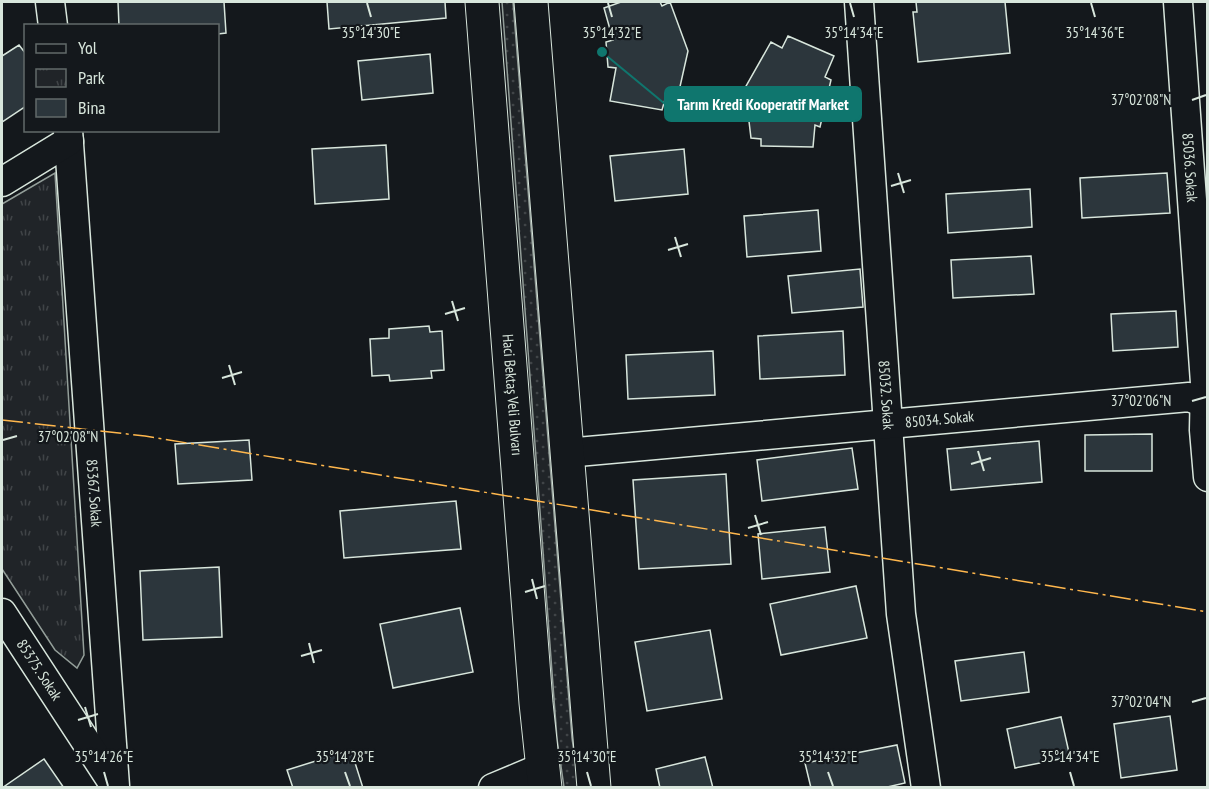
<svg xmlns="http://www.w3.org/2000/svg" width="1209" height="789" font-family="'PT Sans Narrow',sans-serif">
	<defs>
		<pattern id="grass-dots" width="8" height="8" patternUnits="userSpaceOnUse" patternTransform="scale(1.5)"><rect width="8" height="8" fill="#202428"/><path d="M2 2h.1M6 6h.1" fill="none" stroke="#404447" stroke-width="1.8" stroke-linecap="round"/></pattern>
		<pattern id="park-tufts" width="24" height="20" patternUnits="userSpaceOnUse" patternTransform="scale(1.5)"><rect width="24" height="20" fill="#202428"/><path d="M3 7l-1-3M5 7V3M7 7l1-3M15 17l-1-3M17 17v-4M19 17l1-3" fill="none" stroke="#404447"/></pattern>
	</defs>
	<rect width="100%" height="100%" fill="#14181c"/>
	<path fill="url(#grass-dots)" stroke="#939e99" stroke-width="1.5" d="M502 2H513L572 738 579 787H564L557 739Z"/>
	<path fill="url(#park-tufts)" stroke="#939e99" stroke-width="1.5" d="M55 173 84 655 77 668 55 650 2 569V204Z"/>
	<path fill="#2c363c" stroke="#d8e6dc" stroke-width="1.5" d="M118 2H224L226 33 218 34V26H119Z
		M327 2H445L446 18 329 29Z
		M621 2H660L662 6 670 2 688 51 677 100 666 96 662 110 610 101 616 68 608 67 606 42 613 40 604 8Z
		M916 2H1005L1010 53 918 62 913 12H917Z
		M788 36 834 56 825 77 831 80 820 127 815 125 813 147 761 146V139L751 138 745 88 771 42 782 48Z
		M19 45 26 54V106L2 122V56Z
		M430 54 433 93 362 100 358 61Z
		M386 145 389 199 315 204 312 149Z
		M684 149 688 194 615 201 610 156Z
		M1167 173 1170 213 1082 218 1080 178Z
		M1030 189 1032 227 948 233 946 194Z
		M818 210 821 251 747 257 744 216Z
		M1031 256 1034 294 953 298 951 260Z
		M860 269 863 307 792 313 788 276Z
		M1176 311 1178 347 1113 351 1111 314Z
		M429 326 430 332 442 331 444 370 431 371 432 378 390 381 389 375 372 376 370 339 389 338V329Z
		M843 331 845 375 760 379 758 336Z
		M713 351 715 395 628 399 626 355Z
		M1152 434V471H1085V435Z
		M249 440 252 480 178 484 175 444Z
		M1039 441 1042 482 951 490 947 449Z
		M852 448 858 489 762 501 757 460Z
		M726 474 731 564 639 569 633 480Z
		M456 501 461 549 344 558 340 511Z
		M825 527 830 572 762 579 758 534Z
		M219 567 222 637 143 640 140 571Z
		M856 586 867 638 781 655 770 604Z
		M460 608 473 672 393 688 380 624Z
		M710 630 722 699 647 711 635 642Z
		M1024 652 1029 692 961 701 955 661Z
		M1170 716 1177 770 1121 778 1114 724Z
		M1061 717 1070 757 1015 768 1007 729Z
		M897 745 905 783 883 788H811L805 763Z
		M351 750 363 788H293L287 770Z
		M705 757 713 788H660L656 769Z
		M44 759 64 788H2Z"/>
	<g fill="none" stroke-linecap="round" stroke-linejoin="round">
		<g stroke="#d8e6dc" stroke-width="31">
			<g id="minor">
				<path d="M50 2 53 26"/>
				<path id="s1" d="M859 2 901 614 926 788"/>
				<path id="s2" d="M1178 2 1205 383 1204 430 1208 477"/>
				<path id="s3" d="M68 130 115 786"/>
				<path d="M2 182 69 141"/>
				<path id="s4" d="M566 453 1189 397 1208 404"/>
				<path id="s5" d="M2 613 113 783"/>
				<path d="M493 788 543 767"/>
			</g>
		</g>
		<g stroke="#d8e6dc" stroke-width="35">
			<g id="secondary">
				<path id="s6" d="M482 2 536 703 545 788"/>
				<path d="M531 2 594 788"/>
			</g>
		</g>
		<use href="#minor" stroke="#14181c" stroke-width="28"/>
		<use href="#secondary" stroke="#14181c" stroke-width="33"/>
		<path stroke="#ffb74d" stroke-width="1.5" stroke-dasharray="21 4.5 3 4.5" stroke-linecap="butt" d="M2 420 145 436 1208 612"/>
	</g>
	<path fill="none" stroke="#d8e6dc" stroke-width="2" d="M367 3 371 17M608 3 612 17M850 3 854 17M1091 3 1095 17M1192 100 1206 95M898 173 904 193M891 186 911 180M675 237 681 257M668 250 688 244M452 301 458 321M445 314 465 308M229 365 235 385M222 378 242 372M1192 401 1206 397M3 440 17 436M978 451 984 471M971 464 991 458M755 515 761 535M748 528 768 522M532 579 537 599M525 592 545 586M309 643 314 663M301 656 322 650M1192 702 1206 698M85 707 91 727M78 720 98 714M104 772 108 786M345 772 350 786M587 772 591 786M828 772 833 786M1070 772 1074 786"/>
	<g text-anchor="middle" stroke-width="4.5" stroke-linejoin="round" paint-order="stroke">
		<g font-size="15" fill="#d8e6dc" stroke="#14181c">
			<text dy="5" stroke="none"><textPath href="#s2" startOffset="166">85036. Sokak</textPath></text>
			<text dy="5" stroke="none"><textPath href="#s6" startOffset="394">Haci Bektaş Veli Bulvarı</textPath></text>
			<text dy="5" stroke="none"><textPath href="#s1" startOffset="394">85032. Sokak</textPath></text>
			<text dy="5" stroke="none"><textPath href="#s4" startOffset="375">85034. Sokak</textPath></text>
			<text dy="5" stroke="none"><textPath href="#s3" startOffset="364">85367. Sokak</textPath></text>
			<text dy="5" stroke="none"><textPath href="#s5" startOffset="68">85375. Sokak</textPath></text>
		</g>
	</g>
	<g font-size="15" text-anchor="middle" fill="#d8e6dc" stroke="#14181c" stroke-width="4.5" stroke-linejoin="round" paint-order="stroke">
		<text x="371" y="38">35°14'30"E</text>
		<text x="612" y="38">35°14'32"E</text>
		<text x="854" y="38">35°14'34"E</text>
		<text x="1095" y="38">35°14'36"E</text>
		<text x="1141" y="105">37°02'08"N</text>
		<text x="1141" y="406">37°02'06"N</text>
		<text x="68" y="442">37°02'08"N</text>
		<text x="1141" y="707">37°02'04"N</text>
		<text x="104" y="762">35°14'26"E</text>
		<text x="345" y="762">35°14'28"E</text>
		<text x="587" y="762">35°14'30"E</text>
		<text x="828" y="762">35°14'32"E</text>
		<text x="1070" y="762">35°14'34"E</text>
	</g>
	<path fill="none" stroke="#0f766e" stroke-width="2" d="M602 52L665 104"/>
	<circle fill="#0f766e" stroke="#14181c" stroke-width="2" cx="602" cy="52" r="6"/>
	<rect fill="#0f766e" stroke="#0f766e" stroke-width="2" x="665" y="87" width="196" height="34" rx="6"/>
	<g font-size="16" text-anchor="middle" font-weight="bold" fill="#fff">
		<text x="763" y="110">Tarım Kredi Kooperatif Market</text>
	</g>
	<rect width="1209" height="789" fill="none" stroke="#d8e6dc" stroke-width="6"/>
	<rect x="24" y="24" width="195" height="108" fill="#14181c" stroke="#626a69" stroke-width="1.5"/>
	<rect x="36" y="44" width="30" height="9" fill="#14181c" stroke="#626a69" stroke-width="1.5"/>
	<text x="78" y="54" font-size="18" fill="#d8e6dc">Yol</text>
	<rect x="36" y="69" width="30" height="18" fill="url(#park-tufts)" stroke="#626a69" stroke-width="1.5"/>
	<text x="78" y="84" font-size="18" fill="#d8e6dc">Park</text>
	<rect x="36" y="99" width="30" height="18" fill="#2c363c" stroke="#626a69" stroke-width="1.5"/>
	<text x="78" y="114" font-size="18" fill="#d8e6dc">Bina</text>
</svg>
